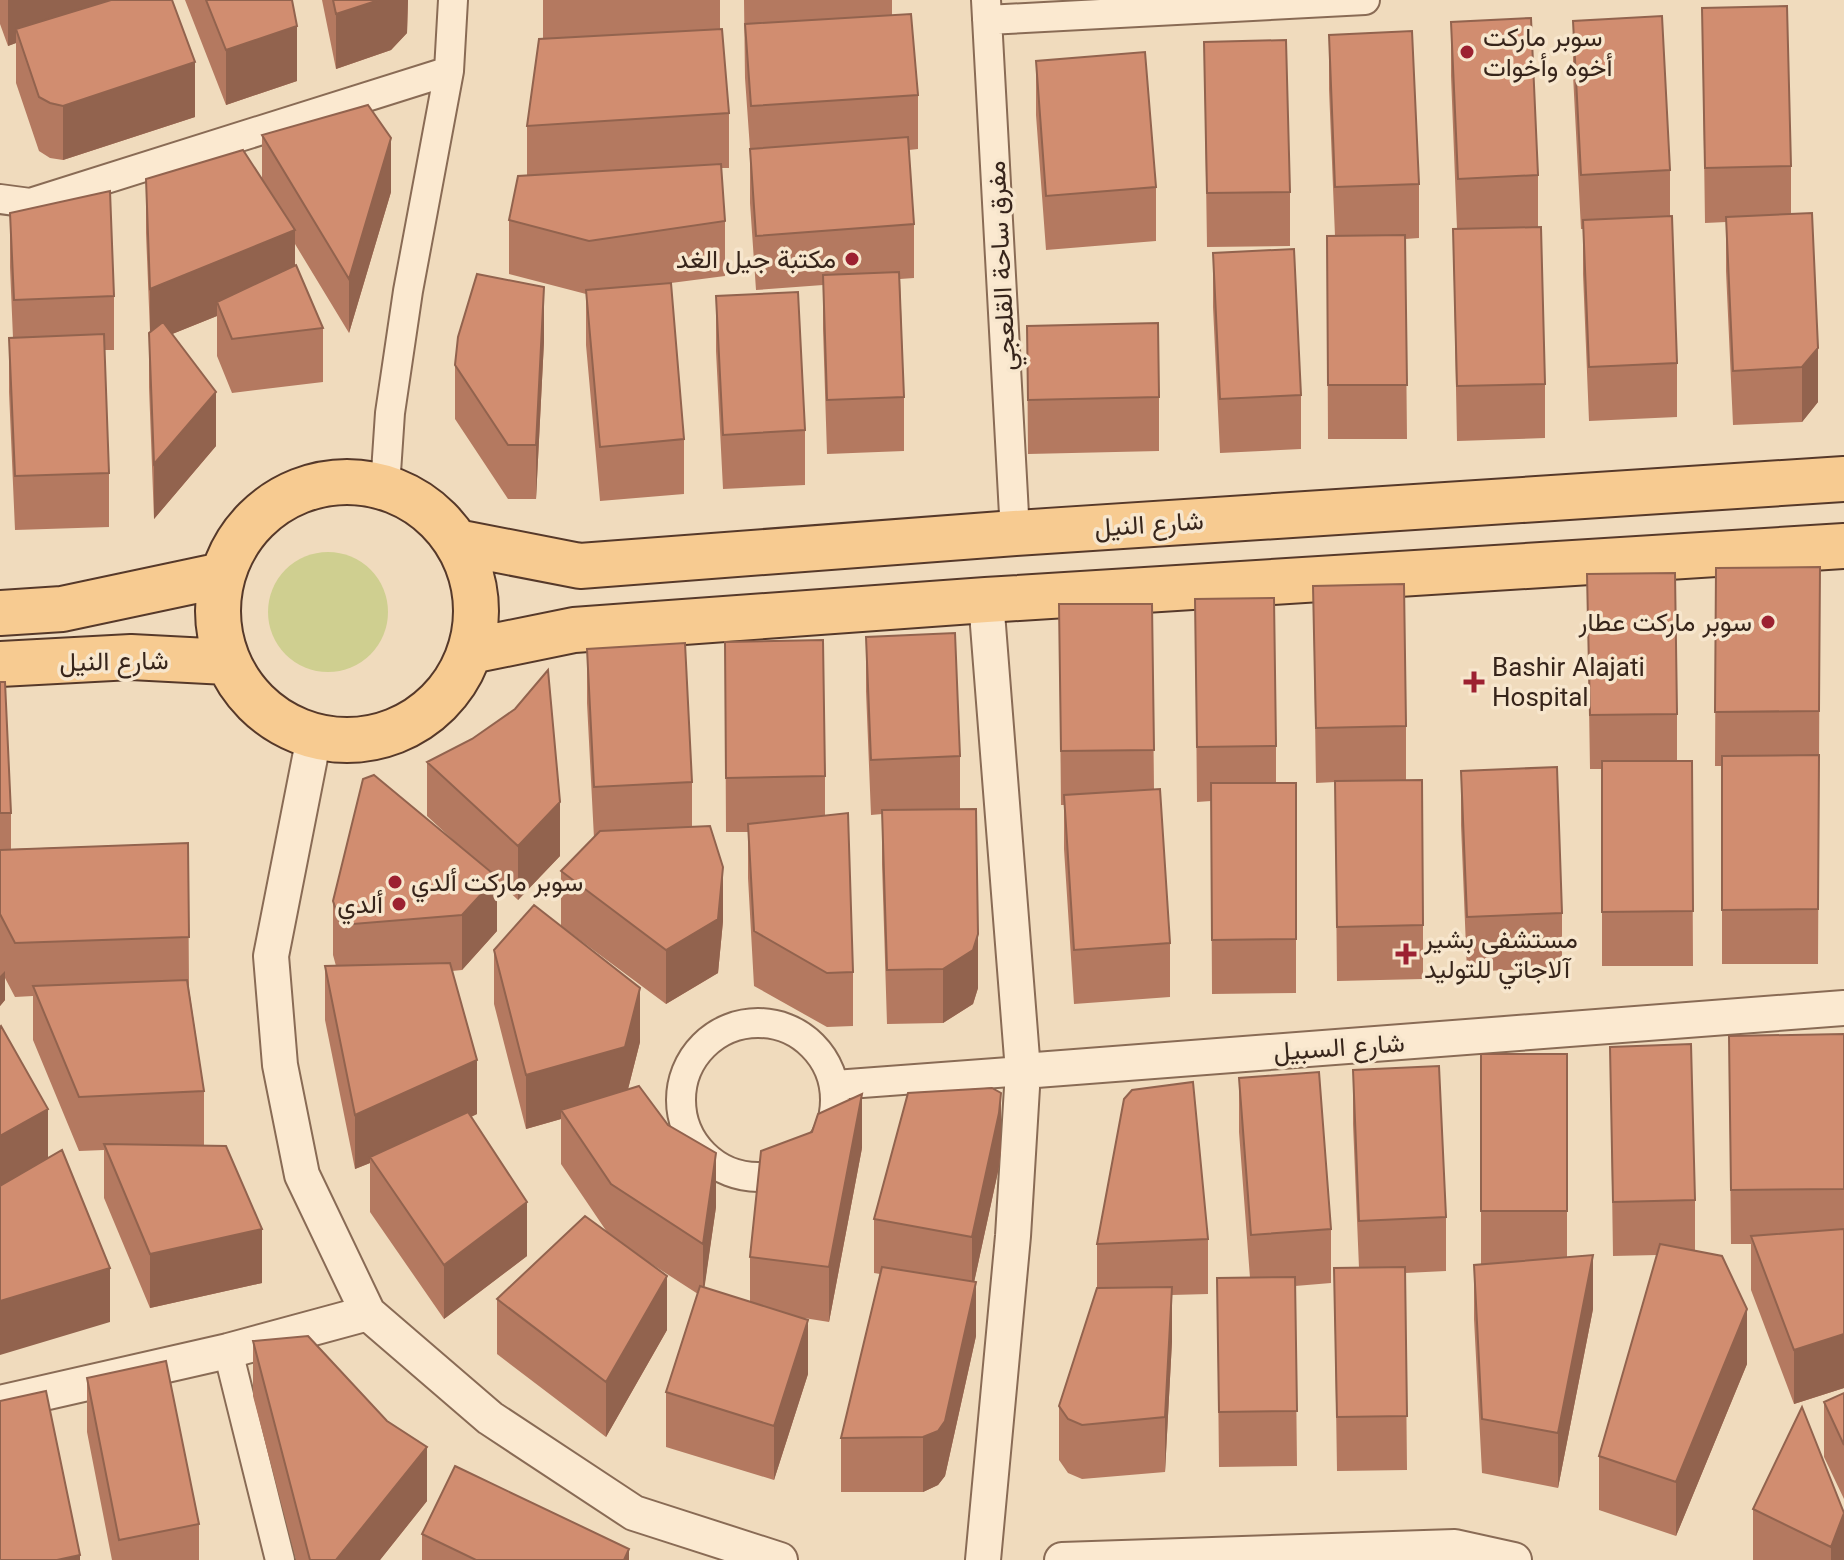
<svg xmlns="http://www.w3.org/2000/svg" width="1844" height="1560" font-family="Georgia,Vazirmatn,serif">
	<rect width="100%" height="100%" fill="#f0dbbd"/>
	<path fill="#cfcf90" d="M268 612a60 60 0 1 1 120 0a60 60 0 1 1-120 0Z"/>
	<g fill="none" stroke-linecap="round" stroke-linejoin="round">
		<g stroke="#896b55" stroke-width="32">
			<path id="minor" d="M986 0 1015 533
				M987 20 1365 0
				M0 199 30 203 449 71
				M385 487 390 413 408 291 449 71 453 0
				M681 1100a77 77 0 1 1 154 0a77 77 0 1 1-154 0Z
				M835 1085 1023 1071
				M228 1351 280 1560"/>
		</g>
		<g stroke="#896b55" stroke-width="38">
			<path id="tertiary" d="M314 737 271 956 280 1065 302 1175 368 1313 490 1418 634 1513 780 1560
				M1023 1071 1844 1008
				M0 1403 228 1351 368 1313
				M983 1560 1013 1236 1023 1071 986 600
				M1062 1560 1455 1547 1514 1560"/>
		</g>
		<g stroke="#56392a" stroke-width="48">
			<path id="primary" d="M218 611a129 129 0 1 1 258 0a129 129 0 1 1-258 0Z
				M457 542 580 566 1015 533 1844 479
				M0 613 62 609 222 575
				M471 651 574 630 986 600 1844 546
				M0 664 131 657 227 662"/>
		</g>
		<use href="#minor" stroke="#fbe9d0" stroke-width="28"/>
		<use href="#tertiary" stroke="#fbe9d0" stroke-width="34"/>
		<use href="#primary" stroke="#f7cb91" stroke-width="44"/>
	</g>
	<path fill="#b47960" d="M0 0H172L195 117 63 160 50 158 39 151 16 83V43L8 46 0 24Z
		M185 0H292L297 81 226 105Z
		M322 0H408L407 33 391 50 336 69Z
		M543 0H720V29L729 113V168H721L725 221V276L671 283 684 439V494L600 501 586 345V294L509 274V220L527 175V126L543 39Z
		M744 0H892V15L918 95V149L909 150 914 224V278L900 279 904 397V451L827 454 823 329V285L756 290 750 203V149L745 78Z
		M1702 8 1791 166V214L1818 402 1802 422 1733 425 1726 271V222L1705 223Z
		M1573 21 1670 170V216L1677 363V417L1589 421 1583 274V229H1581L1573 75Z
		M1451 22 1538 175V227L1545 384V438L1457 441 1453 229H1457L1451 76Z
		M1329 35 1419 184V238L1405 239 1407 439H1328L1327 236H1335L1329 89Z
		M1204 42 1290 192V246L1207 247Z
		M1036 61 1156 187V241L1046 250 1036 115Z
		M262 135 391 192 349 333 295 244V265L323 328V382L232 393 217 356V316L172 334 216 446 154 519 149 387V333L150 332 146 233V179H262Z
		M10 213 114 296V350H104L109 473V527L15 530 9 392V338H13L10 267Z
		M1213 253 1301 395V449L1220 453 1213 307Z
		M716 296 805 430V485L723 489 716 351Z
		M1027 326 1159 397V451L1028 454Z
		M544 341 536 499H508L455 419V365Z
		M1820 567 1818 964H1722V766H1715L1716 568Z
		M1587 574 1677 714V761H1692L1693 966H1602V769H1590Z
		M1313 586 1406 726V780L1423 925V979L1337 981 1335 782 1316 783Z
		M1195 599 1276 746V783H1296V993L1212 994 1211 801 1197 802Z
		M1059 604H1152L1154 789 1170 943V997L1074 1004 1064 849V805H1061Z
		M866 637 960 756V809L978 988 973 1004 943 1023 887 1024 882 864V814L871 815 866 691Z
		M725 642 825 776V816L853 972V1026L827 1027 754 986 748 878V832H726Z
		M587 649 692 782V827L723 921 718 973 666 1004 561 926V871L594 838 587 703Z
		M0 682 11 813V849L188 843 189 989 204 1091V1145L262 1283 150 1308 104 1198V1150L79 1151 33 1040V996L15 997 5 978V1000L0 1006Z
		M427 762 560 856 518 900 497 880V931L462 970 452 971 477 1114 471 1117 527 1256 444 1319 370 1212V1163L355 1169 325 1020V966H336L333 955V901L453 840 427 816Z
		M1461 771 1562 913V967L1467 972 1461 825Z
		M494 950 640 1042 628 1089 716 1207 704 1288 750 1302V1257L862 1148 829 1322 804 1318 808 1374 774 1480 666 1447V1392L698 1294 650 1263 667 1330 606 1437 497 1354V1299L607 1232 561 1164V1119L526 1129 494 1004Z
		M1844 1034V1388L1794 1404 1751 1290V1244H1731L1729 1036Z
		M1610 1047 1695 1200V1251L1747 1364 1676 1536 1599 1510V1456L1657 1255 1613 1256Z
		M1481 1054H1567V1257L1593 1309 1558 1488 1482 1473 1474 1319V1265H1481Z
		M1353 1070 1446 1217V1271L1405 1273 1407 1470 1337 1471 1334 1268H1359L1353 1124Z
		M1239 1078 1331 1229V1283L1295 1286 1297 1466 1219 1467 1217 1278H1250L1239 1132Z
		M1001 1148 999 1167 974 1282 976 1336 945 1476 938 1485 923 1492H841V1438L880 1274 874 1273V1219Z
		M1208 1239V1294L1172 1295V1341L1165 1472 1082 1479 1068 1473 1059 1460V1406L1097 1288V1244Z
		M253 1341 427 1501 380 1560H296L253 1396Z
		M87 1378 199 1524V1560H112L87 1432Z
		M1844 1393V1499L1824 1457V1402Z
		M1753 1509 1844 1513V1560H1753Z
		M422 1534 629 1560H422Z"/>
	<path fill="#92634e" d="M8 0H137L16 29V43L8 46Z
		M379 0H408L407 33 391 50 336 69V14Z
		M297 26V81L226 105V50Z
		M195 62V117L63 160V106Z
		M391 138V192L349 333V279Z
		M295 230V284L217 302V316L150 343V289Z
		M544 287V341L536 499V445Z
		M1818 348V402L1802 422V367Z
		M216 392V446L154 519V464Z
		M560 802V856L518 900V846Z
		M723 867V921L718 973 666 1004V950Z
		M497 877V931L462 970V915Z
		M978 934V988L973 1004 943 1023V969Z
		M5 971V1000L0 1006V976Z
		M640 988V1042L625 1101 561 1110V1119L526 1129V1075Z
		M477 1060V1114L373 1161 370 1157V1163L355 1169V1115Z
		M1001 1093V1148L999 1167 972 1292V1237Z
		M862 1094V1148L829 1322V1267Z
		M48 1109V1164L0 1190V1136Z
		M716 1153V1207L703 1298V1244Z
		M527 1202V1256L444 1319V1265Z
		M262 1229V1283L150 1308V1254Z
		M1593 1255V1309L1558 1488V1433Z
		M110 1268V1322L0 1355V1301Z
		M667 1276V1330L606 1437V1382Z
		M976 1282V1336L945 1476 938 1485 923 1492V1437Z
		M1172 1287V1341L1165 1472V1417Z
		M1747 1309V1364L1676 1536V1482Z
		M808 1320V1374L774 1480V1426Z
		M1844 1334V1388L1794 1404V1350Z
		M427 1447V1501L380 1560H336Z
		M1844 1513V1560H1831V1547Z
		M629 1549V1560H624Z
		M80 1555V1560H57Z"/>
	<path fill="#d18d70" stroke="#92634e" stroke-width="2" d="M111 0H172L195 62 63 106 50 103 39 97 16 29Z
		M206 0H292L297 26 226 50Z
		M333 0H379L336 14Z
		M1787 6 1791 166 1705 168 1702 8Z
		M911 14 918 95 751 106 745 24Z
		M1662 16 1670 170 1581 175 1573 21Z
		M1531 18 1538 175 1458 179 1451 22Z
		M722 29 729 113 527 126 539 39Z
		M1412 31 1419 184 1335 187 1329 35Z
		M1286 40 1290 192 1207 193 1204 42Z
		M1145 52 1156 187 1046 196 1036 61Z
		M368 105 391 138 349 279 262 135Z
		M908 137 914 224 756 236 750 149Z
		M243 150 295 230 150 289 146 179Z
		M721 164 725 221 589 241 509 220 518 176Z
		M110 191 114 296 14 300 10 213Z
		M1812 213 1818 348 1802 367 1733 371 1726 217Z
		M1672 216 1677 363 1589 367 1583 220Z
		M1541 227 1545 384 1457 386 1453 229Z
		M1405 235 1407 385H1328L1327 236Z
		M1294 249 1301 395 1220 399 1213 253Z
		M296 265 323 328 232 339 217 302Z
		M899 272 904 397 827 400 823 275Z
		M477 274 544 287 536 445H508L455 365 458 337Z
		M671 283 684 439 600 447 586 290Z
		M798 292 805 430 723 435 716 296Z
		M163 322 216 392 154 464 149 333Z
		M1158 323 1159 397 1028 400 1027 326Z
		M104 334 109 473 15 476 9 338Z
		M1820 567 1819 711 1715 712 1716 568Z
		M1675 573 1677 714 1590 715 1587 574Z
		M1404 584 1406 726 1316 728 1313 586Z
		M1274 598 1276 746 1197 747 1195 599Z
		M1059 604H1152L1154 750 1061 751Z
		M955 633 960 756 871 760 866 637Z
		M823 640 825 776 726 778 725 642Z
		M685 643 692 782 594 787 587 649Z
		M548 670 560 802 518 846 427 762 472 739 515 709Z
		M0 682H5L11 813H0Z
		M1819 755 1818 909 1722 910V756Z
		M1602 761H1692L1693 911 1602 912Z
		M1557 767 1562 913 1467 917 1461 771Z
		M374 775 497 877 462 915 341 925 333 901 363 779Z
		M1422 780 1423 925 1337 927 1335 781Z
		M1211 783H1296V939L1212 940Z
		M1160 789 1170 943 1074 950 1064 795Z
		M976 809 978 934 973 950 943 969 887 970 882 810Z
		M848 813 853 972 827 973 754 931 748 824Z
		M710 826 723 867 718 919 666 950 561 871 600 831Z
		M188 843 189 937 15 943 0 914V850Z
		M534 905 640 988 625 1047 526 1075 494 950Z
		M450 963 477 1060 355 1115 325 966Z
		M187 980 204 1091 79 1097 33 986Z
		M1 1026 48 1109 0 1136V1027Z
		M1844 1034V1189L1731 1190 1729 1036Z
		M1691 1044 1695 1200 1613 1202 1610 1047Z
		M1481 1054H1567V1211H1481Z
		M1439 1066 1446 1217 1359 1221 1353 1070Z
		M1319 1072 1331 1229 1251 1235 1239 1078Z
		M1193 1082 1208 1239 1097 1244 1124 1099 1132 1090Z
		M639 1086 668 1125 716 1153 703 1244 611 1184 561 1110Z
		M992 1088 1001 1093 999 1113 972 1237 874 1219 908 1093Z
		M862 1094 829 1267 750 1257 761 1151 812 1132 818 1114Z
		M468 1112 527 1202 444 1265 370 1157Z
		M104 1144 226 1146 262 1229 150 1254Z
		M62 1150 110 1268 0 1301V1186Z
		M585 1216 667 1276 606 1382 497 1299Z
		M1844 1229V1334L1794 1350 1751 1236Z
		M1660 1244 1722 1256 1747 1309 1676 1482 1599 1456Z
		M1593 1255 1558 1433 1482 1419 1474 1265Z
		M882 1267 976 1282 945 1421 938 1431 923 1437 841 1438Z
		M1405 1267 1407 1416 1337 1417 1334 1268Z
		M1295 1277 1297 1411 1219 1412 1217 1278Z
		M700 1286 808 1320 774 1426 666 1392Z
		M1172 1287 1165 1417 1082 1425 1068 1419 1059 1406 1097 1288Z
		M308 1336 387 1421 427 1447 336 1560H310L253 1341Z
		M166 1361 199 1524 119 1540 87 1378Z
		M46 1391 80 1555 57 1560H0V1401Z
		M1844 1393V1445L1824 1402Z
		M1802 1407 1844 1513 1831 1547 1753 1509Z
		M455 1466 629 1549 624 1560H476L422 1534Z"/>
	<g fill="#9c2131" stroke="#f7e6cd" stroke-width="3">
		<circle cx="1467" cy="52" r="8"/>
		<circle cx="852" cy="259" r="8"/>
		<circle cx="1768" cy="622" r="8"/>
		<path d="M1470 670h8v8h8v8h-8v8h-8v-8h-8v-8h8z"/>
		<circle cx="395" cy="882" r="8"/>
		<circle cx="399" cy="904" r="8"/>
		<path d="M1402 942h8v8h8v8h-8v8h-8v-8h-8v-8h8z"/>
	</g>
	<g text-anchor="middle" stroke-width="7" stroke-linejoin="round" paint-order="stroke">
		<g font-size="26" fill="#37251b" stroke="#f7e6cd" text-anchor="start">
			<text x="1483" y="46">سوبر ماركت<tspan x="1483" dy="30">أخوه وأخوات</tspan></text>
			<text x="836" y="268" text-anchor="end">مكتبة جيل الغد</text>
			<text x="1752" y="631" text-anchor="end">سوبر ماركت عطار</text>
			<text x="1492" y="676">Bashir Alajati<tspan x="1492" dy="30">Hospital</tspan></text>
			<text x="411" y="891">سوبر ماركت ألدي</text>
			<text x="383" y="913" text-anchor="end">ألدي</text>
			<text x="1424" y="948">مستشفى بشير<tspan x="1424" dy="30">آلاجاتي للتوليد</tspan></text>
		</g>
		<g font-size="26" fill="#37251b" stroke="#f7e6cd">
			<text transform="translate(1001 266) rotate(-93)" y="9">مفرق ساحة القلعجي</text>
			<text transform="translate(1149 524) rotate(-4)" y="9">شارع النيل</text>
			<text transform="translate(114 661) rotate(-1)" y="9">شارع النيل</text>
			<text transform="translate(1339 1047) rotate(-4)" y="9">شارع السبيل</text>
		</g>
	</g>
</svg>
